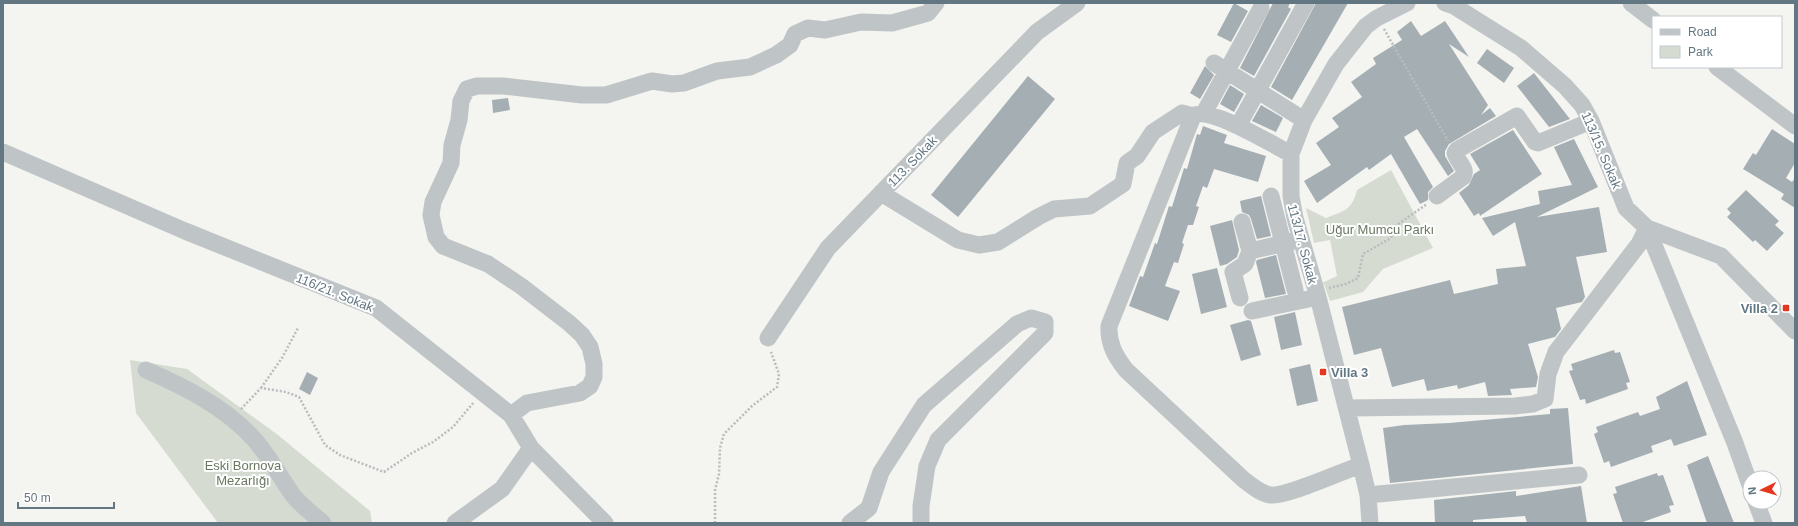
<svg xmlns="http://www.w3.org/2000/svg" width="1798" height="526" font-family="Arial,sans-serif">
	<rect width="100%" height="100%" fill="#f4f4f0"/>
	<path fill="#d6dbd1" d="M1391 170 1433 248 1383 269 1363 292 1330 301 1324 284 1322 283 1337 276 1330 240 1314 243 1306 208 1326 218C1344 211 1352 210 1357 190Z
		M130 360 187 369 278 435 370 511 372 523H218L136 413Z"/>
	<path fill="#a5afb3" d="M1234 3 1248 11 1231 42 1217 35Z
		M1273 3H1290L1288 7 1291 9 1254 76 1240 68Z
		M1316 3H1348L1292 100 1271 87Z
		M1411 21 1421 36 1445 21 1469 57 1449 44 1488 105 1481 115 1490 108 1496 116 1449 144 1445 151V156L1454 171 1448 176 1417 129 1404 137 1433 187 1428 192V200L1420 204 1391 154 1369 170 1367 167 1317 203 1304 181 1331 165 1316 143 1339 127 1332 118 1362 97 1351 82 1376 64 1373 58 1402 40 1397 32Z
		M1487 49 1514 68 1504 83 1477 63Z
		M1205 66 1214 75 1200 99 1190 93Z
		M1534 73 1570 119 1549 127 1517 86Z
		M1028 76 1055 99 958 217 931 195Z
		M1230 85 1244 94 1234 112 1220 104Z
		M508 98 510 110 493 113 492 100Z
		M1261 105 1283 118 1276 132 1252 121Z
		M1203 126 1227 135 1224 143 1266 156 1258 182 1214 169 1207 188 1203 186 1196 206 1199 207 1193 225H1188L1182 243 1184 244 1178 263 1174 262 1165 286 1180 291 1168 321 1129 306 1140 276 1143 277 1155 243 1157 244 1169 206 1172 207 1184 168 1187 169 1197 134 1200 135Z
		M1772 129 1795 144V163L1786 178 1792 182 1795 178V208L1781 199 1784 194 1743 169 1753 153 1756 155Z
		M1513 130 1542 174 1480 216 1479 213 1474 216 1459 193 1469 185 1474 174 1480 170 1470 154Z
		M1574 139 1598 187 1537 217 1599 207 1607 252 1576 257 1585 297 1582 302 1556 308 1561 329 1555 337 1528 344 1538 377 1536 387 1510 389 1512 395 1488 396 1485 382 1458 389 1457 385 1427 391 1424 379 1392 387 1381 348 1354 355 1342 307 1450 280 1454 294 1498 284 1496 269 1526 266 1515 222 1493 236 1482 218 1540 204 1538 191 1572 185 1554 147Z
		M1746 190 1779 221 1775 225 1784 233 1767 251 1755 240 1753 242 1727 217 1731 213 1727 209Z
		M1261 196 1271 236 1257 239 1251 219 1249 215 1242 212 1240 201Z
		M1232 220 1239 250 1237 257 1227 264 1220 266 1210 226Z
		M1276 255 1286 294 1265 298 1256 262 1257 260Z
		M1217 268 1227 307 1201 314 1192 274Z
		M1295 312 1302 345 1281 350 1274 317Z
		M1248 320 1251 321 1261 355 1241 361 1230 325Z
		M1614 350 1615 353 1620 352 1630 382 1626 383 1628 389 1586 404 1585 399 1580 400 1569 371 1573 370 1571 364Z
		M1310 364 1318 401 1297 406 1289 369Z
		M307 372 318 378 310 395 299 389Z
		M1687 381 1707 435 1674 446 1671 439 1651 446 1653 452 1611 467 1609 461 1604 463 1594 434 1598 432 1596 427 1638 412 1640 416 1660 409 1656 397Z
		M1568 408 1573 464 1390 483 1383 428 1404 425 1449 423 1550 414V409Z
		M1708 456 1734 523H1707L1687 465Z
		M1657 473 1658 476 1663 475 1674 505 1669 506 1671 512 1640 523H1623L1613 494 1617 493 1615 487Z
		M1581 486 1587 523H1527L1525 516 1473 520V523H1435L1434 500 1516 491V496Z"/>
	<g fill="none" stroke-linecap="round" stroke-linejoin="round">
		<path stroke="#b9bcbe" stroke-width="2.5" stroke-dasharray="2 2" stroke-linecap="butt" d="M1384 29 1448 141
			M1329 288 1346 284 1358 278 1363 254 1391 238 1394 227 1427 204
			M261 388 282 358 298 328
			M241 409 261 388 286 392 299 397 325 445 340 455 384 472 412 453 433 442 453 427 474 402
			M715 523V490L719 474 720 448 724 434 752 406 777 387 779 374 771 352"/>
		<path stroke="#bfc4c6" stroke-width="17" d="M1445 3 1454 6 1521 48 1565 86 1582 105 1591 121 1626 208 1647 228 1735 443 1750 485
			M1631 3 1653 20
			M1214 63 1304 120
			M1717 67 1795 126
			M1204 113 1261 8
			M1238 126 1306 3
			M3 152 185 231 376 308 511 415 531 448 605 523
			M1291 154C1273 145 1209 105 1193 116L1109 326C1108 343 1115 356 1126 370L1244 480C1251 485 1261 494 1271 495 1286 497 1343 471 1361 465
			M881 193 958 240 979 245 998 242 1038 217 1054 209 1090 206 1123 184 1127 163 1137 156 1153 132 1182 113 1193 116
			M1271 196 1295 290
			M1437 196 1463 177C1468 168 1457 162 1455 153L1457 150 1517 116 1535 142 1538 143 1591 121
			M1242 222 1250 251 1294 241
			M1647 228 1721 256 1795 331
			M1240 298 1233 272 1245 264 1250 251
			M1252 311 1318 297
			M768 338 828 248 1037 32 1077 3
			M146 370C185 387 225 407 254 439 269 456 279 475 292 494 300 505 313 514 323 523
			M1347 408 1515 406 1533 404 1545 399 1548 374 1556 352 1639 244 1647 228
			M511 415 527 403 580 393 590 386 594 377V364L590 347 582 335 569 323 521 286 488 264 443 246 436 237 431 215 433 202 451 163 452 145 459 120 461 101 467 89 477 86H503L582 95H606L652 81 672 84 684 83 717 71 750 67 776 55 790 45 795 34 808 28 825 30 861 22 892 23 928 13 936 3
			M1368 495 1579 475
			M1756 502 1764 523
			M455 523 502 489 531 448
			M850 523 869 508 881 472 924 405 1017 324 1031 318 1045 322V333L938 440 927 466 921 506V523
			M1370 523 1368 495 1361 465 1318 297 1295 218 1291 196V154L1304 120 1336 64 1366 26 1377 18 1407 3"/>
	</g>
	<g fill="#e5371f" stroke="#fff" stroke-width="1.5">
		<rect x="1782" y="304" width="8" height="8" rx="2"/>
		<rect x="1319" y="368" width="8" height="8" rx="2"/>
	</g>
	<g text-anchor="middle" stroke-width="4" stroke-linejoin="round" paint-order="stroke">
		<g font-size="13" fill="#637782" stroke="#fff">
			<text transform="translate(1602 150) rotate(67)" y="5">113/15. Sokak</text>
			<text transform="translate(912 161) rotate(-46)" y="5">113. Sokak</text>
			<text transform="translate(1303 244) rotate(75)" y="5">113/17. Sokak</text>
			<text transform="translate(335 292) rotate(22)" y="5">116/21. Sokak</text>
		</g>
		<g font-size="13" fill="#697961" stroke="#fff">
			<text x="1380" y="234">Uğur Mumcu Parkı</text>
			<text x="243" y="470">Eski Bornova<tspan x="243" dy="15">Mezarlığı</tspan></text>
		</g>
		<g font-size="13" font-weight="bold" fill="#637782" stroke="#fff" text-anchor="end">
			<text x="1778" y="313">Villa 2</text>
			<text x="1331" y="377" text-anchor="start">Villa 3</text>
		</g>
	</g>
	<rect width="1798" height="526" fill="none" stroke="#637782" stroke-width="8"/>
	<rect x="1652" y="16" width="130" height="52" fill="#ffffff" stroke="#c1c9cd"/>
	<rect x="1660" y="29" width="20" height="6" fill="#bfc4c6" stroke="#c1c9cd"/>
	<text x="1688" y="36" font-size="12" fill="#637782">Road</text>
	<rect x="1660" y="46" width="20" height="12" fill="#d6dbd1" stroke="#c1c9cd"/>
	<text x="1688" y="56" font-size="12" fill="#637782">Park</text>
	<g transform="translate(1762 490) rotate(265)"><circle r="19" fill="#ffffff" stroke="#c1c9cd"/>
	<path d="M0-3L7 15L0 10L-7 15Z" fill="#e5371f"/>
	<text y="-6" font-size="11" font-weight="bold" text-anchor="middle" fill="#637782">N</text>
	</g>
	<path d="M18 502v6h96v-6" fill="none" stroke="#637782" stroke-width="2"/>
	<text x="24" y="502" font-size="12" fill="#637782" stroke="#ffffff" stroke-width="3" paint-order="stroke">50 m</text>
</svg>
